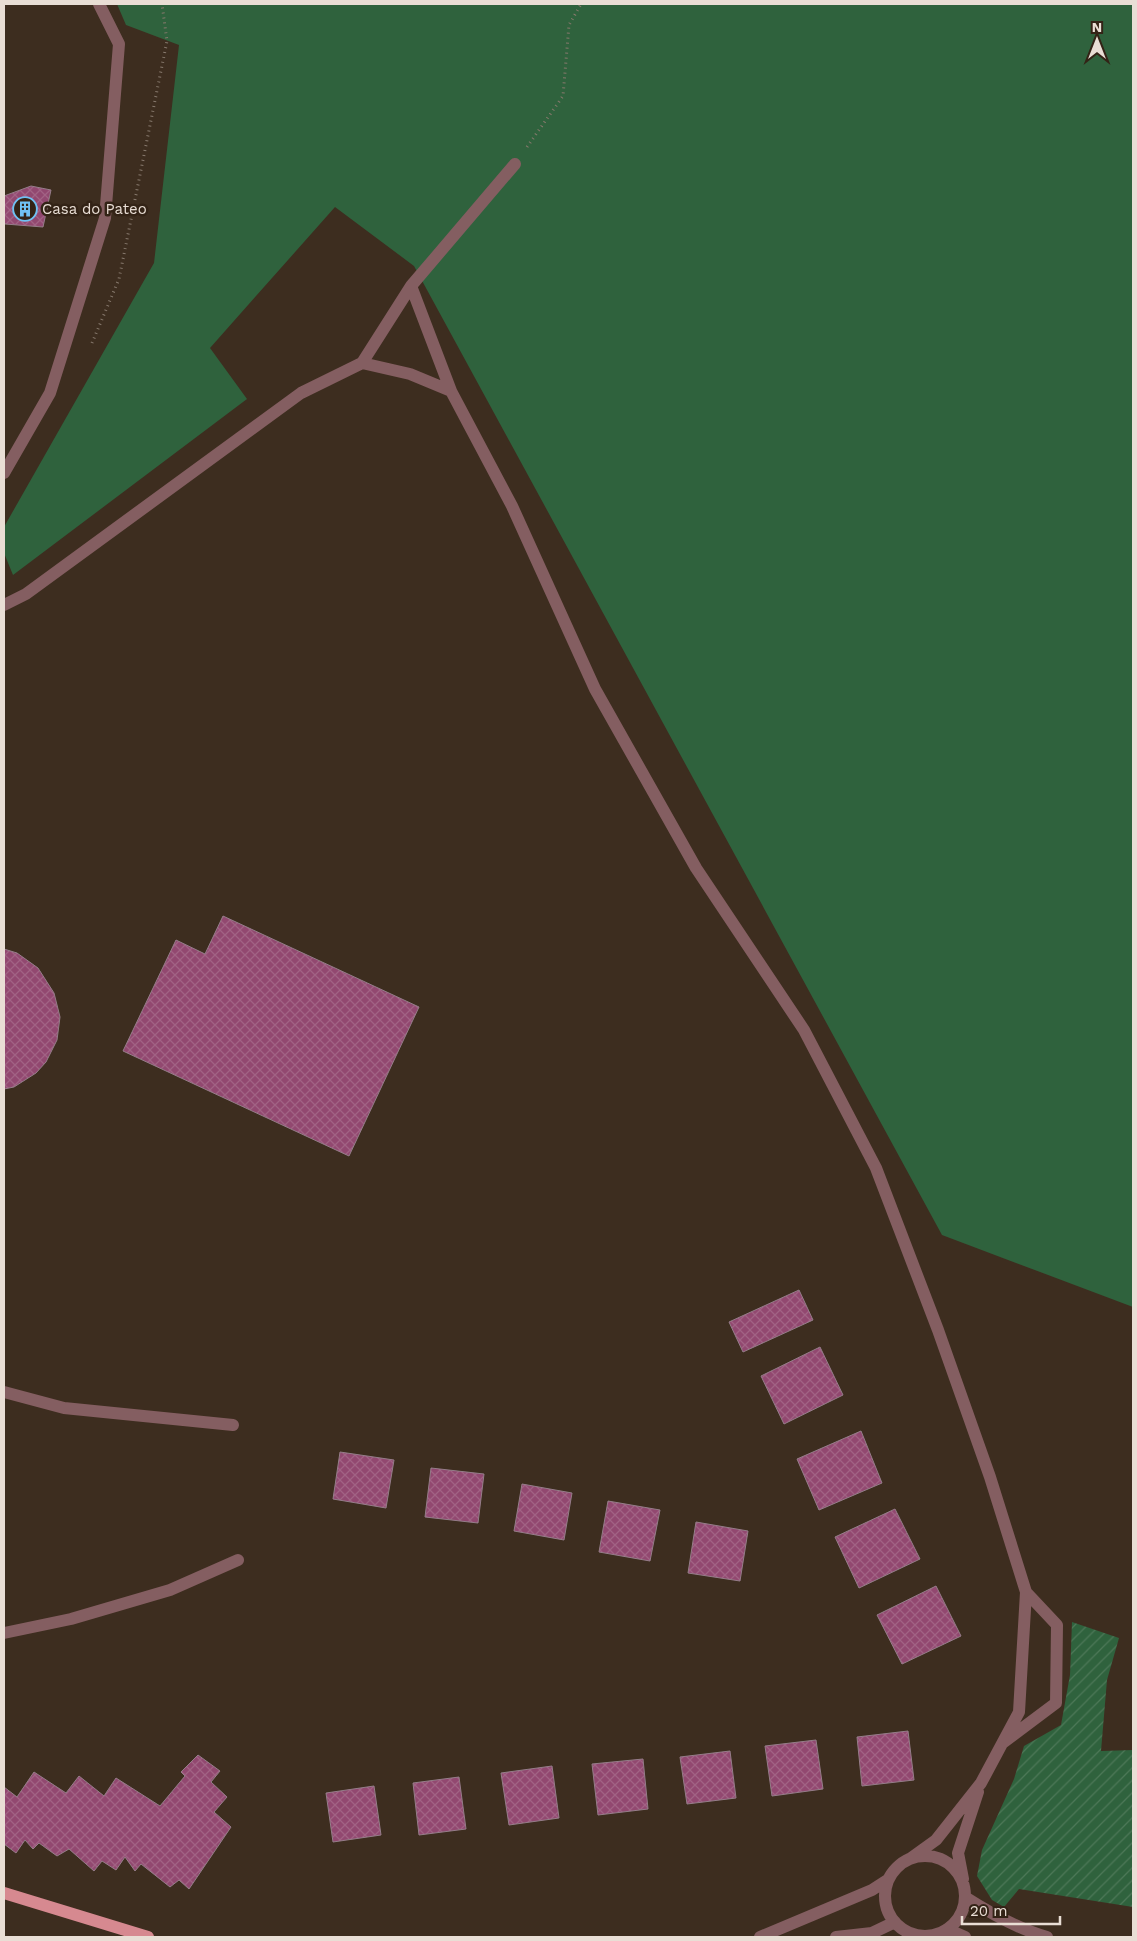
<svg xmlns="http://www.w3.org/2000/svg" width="1137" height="1941" font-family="'Work Sans',sans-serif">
	<defs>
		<pattern id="garden-furrows" width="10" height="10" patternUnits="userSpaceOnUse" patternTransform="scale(1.25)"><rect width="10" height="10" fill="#2f623d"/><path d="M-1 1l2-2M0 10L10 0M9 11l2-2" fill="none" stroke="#4d7858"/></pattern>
		<pattern id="building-cross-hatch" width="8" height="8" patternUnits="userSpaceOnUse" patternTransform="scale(1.25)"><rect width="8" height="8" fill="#924870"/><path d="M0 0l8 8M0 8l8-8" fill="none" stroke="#a16284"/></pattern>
	</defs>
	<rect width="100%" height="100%" fill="#3d2d1f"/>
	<path fill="#2f623d" d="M117 4H1133V1307L942 1235 414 266 335 207 210 348 247 399 13 575 4 553V527L154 263 179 45 126 25Z"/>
	<path fill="url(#garden-furrows)" d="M1072 1622 1119 1638 1107 1680 1101 1751 1133 1750V1907L1019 1889 1004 1907 992 1900 977 1876 982 1850 1014 1779 1024 1746 1061 1725 1070 1675Z"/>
	<path fill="url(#building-cross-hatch)" stroke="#957d89" d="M31 186 51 190 43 227 5 224 4 222V196Z
		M223 916 419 1007 349 1156 123 1051 176 940 205 954Z
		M4 949 17 953 38 968 54 993 60 1017 57 1040 46 1062 36 1073 14 1087 4 1089Z
		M799 1290 813 1320 743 1352 729 1322Z
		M820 1347 843 1395 784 1424 761 1376Z
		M861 1431 882 1483 819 1510 797 1459Z
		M340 1452 394 1460 386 1508 333 1499Z
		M431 1468 484 1474 478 1523 425 1517Z
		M522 1484 572 1493 564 1540 514 1531Z
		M608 1501 660 1510 650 1561 599 1552Z
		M895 1509 920 1559 859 1588 835 1537Z
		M696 1522 748 1531 740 1581 688 1573Z
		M936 1586 961 1636 902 1664 877 1615Z
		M908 1731 914 1780 862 1786 857 1737Z
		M816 1740 823 1789 772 1796 765 1746Z
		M730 1751 736 1798 687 1804 680 1757Z
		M198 1755 220 1771 211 1782 227 1797 214 1812 231 1827 189 1889 179 1880 170 1887 141 1864 135 1871 125 1857 116 1870 102 1861 94 1871 69 1849 57 1856 39 1843 33 1849 25 1840 16 1853 4 1844V1787L17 1797 34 1772 66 1793 79 1776 104 1796 116 1778 160 1806 185 1776 181 1772Z
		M643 1759 648 1809 598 1815 592 1764Z
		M552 1766 559 1818 509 1825 501 1773Z
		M459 1777 466 1829 419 1835 413 1783Z
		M374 1786 381 1835 333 1842 326 1793Z"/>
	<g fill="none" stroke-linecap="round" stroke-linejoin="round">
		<path stroke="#87796d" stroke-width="3" stroke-dasharray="1 4" stroke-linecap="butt" d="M527 147 563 96 569 25 581 4
			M92 343 119 279 167 41 162 4"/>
		<path stroke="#845e61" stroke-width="12" d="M362 363 411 286
			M451 391 411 286 515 164
			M4 473 50 393 105 218 119 44 99 4
			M4 605 26 594 301 393 362 363 410 374 451 391 512 506 595 689 696 868 804 1030 876 1168 938 1330 990 1477 1026 1592 1019 1712 981 1783 936 1840 911 1858
			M4 1392 64 1408 233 1425
			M4 1633 71 1619 170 1590 238 1560
			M1004 1742 1056 1703 1057 1625 1026 1592
			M885 1896a40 40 0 1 1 80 0a40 40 0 1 1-80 0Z
			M963 1879 958 1853 978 1792
			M965 1897C990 1913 1018 1929 1047 1937
			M947 1929 965 1937
			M760 1937 872 1890 889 1879
			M836 1937 872 1933 895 1922"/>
		<path stroke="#d68990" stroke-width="12" d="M4 1893 148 1937"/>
	</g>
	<defs>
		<g id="building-ring" transform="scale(1.25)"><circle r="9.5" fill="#332316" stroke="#70c1f4" stroke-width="1.5"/><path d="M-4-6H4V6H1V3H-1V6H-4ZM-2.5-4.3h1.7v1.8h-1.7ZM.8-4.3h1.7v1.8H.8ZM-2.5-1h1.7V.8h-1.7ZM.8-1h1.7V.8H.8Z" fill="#70c1f4"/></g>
	</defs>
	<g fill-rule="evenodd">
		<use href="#building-ring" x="25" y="209"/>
	</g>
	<g text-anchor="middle" stroke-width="5" stroke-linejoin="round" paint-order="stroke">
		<g font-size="15" fill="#e9ded5" stroke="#332316" text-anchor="start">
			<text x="42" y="214">Casa do Pateo</text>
		</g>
	</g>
	<rect width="1137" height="1941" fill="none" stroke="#e9ded5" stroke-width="10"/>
	<g transform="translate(1097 40)" stroke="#332316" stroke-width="4" paint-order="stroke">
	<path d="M0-4L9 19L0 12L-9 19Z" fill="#e9ded5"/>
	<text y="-8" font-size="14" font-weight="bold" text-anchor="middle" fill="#e9ded5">N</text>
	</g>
	<path d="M962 1916v8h98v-8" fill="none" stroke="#e9ded5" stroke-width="2.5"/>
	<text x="970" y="1916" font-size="15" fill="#e9ded5" stroke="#332316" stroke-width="4" paint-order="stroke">20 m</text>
</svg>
